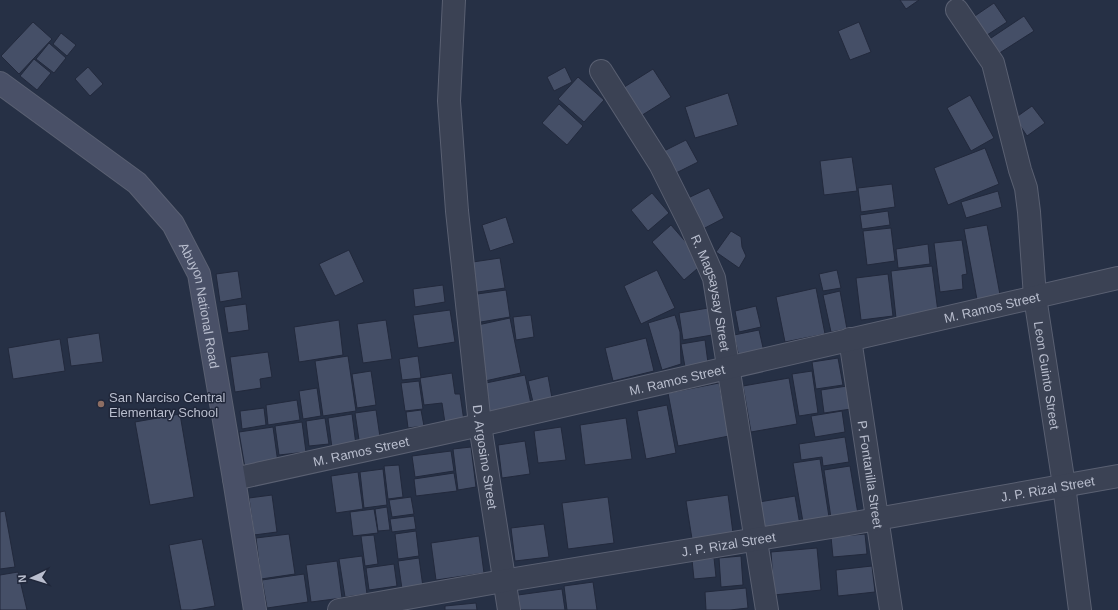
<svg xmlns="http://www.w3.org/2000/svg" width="1118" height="610" font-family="Arial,sans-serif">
	<rect width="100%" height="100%" fill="#263045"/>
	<path fill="#454f67" stroke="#22293c" d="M900 0H919L906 9Z
		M994 3 1007 22 981 39 969 20Z
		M1024 16 1034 31 998 54 988 40Z
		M33 22 52 39 19 74 1 56Z
		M859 22 871 52 850 60 838 31Z
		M61 33 76 45 67 56 53 44Z
		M49 43 66 58 54 73 36 59Z
		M34 59 51 73 37 90 20 76Z
		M88 67 103 84 90 96 75 79Z
		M565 67 572 82 554 91 547 77Z
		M653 69 671 97 636 119 618 91Z
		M578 77 604 100 584 122 558 99Z
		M728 93 738 125 695 138 685 107Z
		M970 95 994 138 971 151 947 108Z
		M559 104 583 126 567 145 542 123Z
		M1032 106 1045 123 1027 136 1015 118Z
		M686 140 698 162 668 177 656 155Z
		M985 148 999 184 948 205 934 168Z
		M852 157 857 191 824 195 820 161Z
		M892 184 895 207 861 212 858 188Z
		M709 188 724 218 703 229 688 198Z
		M998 191 1002 207 966 218 961 202Z
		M652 193 669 213 648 231 631 210Z
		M888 211 890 225 862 229 860 215Z
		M506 217 514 243 490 251 482 225Z
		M671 225 704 263 684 280 652 242Z
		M987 225 1001 300 978 305 964 229Z
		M891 228 895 261 867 265 863 231Z
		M731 231 741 237 742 247 746 256 739 268 716 252Z
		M962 240 967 274 962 275 963 289 940 292 934 243Z
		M928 244 930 264 898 268 896 249Z
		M349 250 364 282 335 296 319 264Z
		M500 258 505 288 471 293 466 263Z
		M932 266 938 312 896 318 891 271Z
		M657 270 675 308 641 324 624 286Z
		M837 270 841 288 823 291 819 274Z
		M238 271 242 298 220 302 216 274Z
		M888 274 893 316 861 320 856 278Z
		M443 285 445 302 415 307 413 289Z
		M816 288 825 334 785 342 776 297Z
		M506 290 510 317 475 323 470 295Z
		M840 291 847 329 831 332 823 295Z
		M246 304 249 330 228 333 224 307Z
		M756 306 761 327 739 332 735 311Z
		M714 307 718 334 683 340 679 313Z
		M450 310 455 342 418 348 413 315Z
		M531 315 534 337 516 340 513 317Z
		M675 315 680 332 681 364 662 370 648 323Z
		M510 318 521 373 485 381 473 326Z
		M339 320 343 355 299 362 294 327Z
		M386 320 392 359 363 363 357 324Z
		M759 330 764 352 739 357 734 335Z
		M99 333 103 362 71 366 67 338Z
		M646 338 654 371 613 381 605 348Z
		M60 339 65 371 13 379 8 348Z
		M705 340 708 363 685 367 681 344Z
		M268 352 272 377 260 379 261 388 235 392 230 357Z
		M348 356 356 411 323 416 315 361Z
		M418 356 421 378 402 380 399 359Z
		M838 358 843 385 816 389 812 362Z
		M371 371 376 405 357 408 352 374Z
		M812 371 818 413 799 416 792 374Z
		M452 373 455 394H460L464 421 445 423 442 403 424 405 420 378Z
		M525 375 531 404 487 413 481 384Z
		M548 376 552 398 533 402 528 381Z
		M789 378 797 424 751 432 743 386Z
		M419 381 423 409 405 411 401 383Z
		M719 383 729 436 678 446 668 393Z
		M847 386 851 409 824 413 821 390Z
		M317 388 321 416 303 419 299 391Z
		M297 400 300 420 268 425 266 405Z
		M667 405 676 453 646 459 637 411Z
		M264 408 266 425 242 429 240 411Z
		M376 410 380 437 359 440 355 413Z
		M421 410 424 426 408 428 406 412Z
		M842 411 845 432 815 437 811 416Z
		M180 414 194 497 150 505 135 422Z
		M352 414 356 445 332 448 328 418Z
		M325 418 329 444 309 446 306 421Z
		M626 418 632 459 585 465 580 425Z
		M302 422 306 452 279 455 275 426Z
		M273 427 278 463 245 468 239 432Z
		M561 427 566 460 538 463 534 431Z
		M845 437 849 462 823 466 822 457 801 460 799 444Z
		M525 441 530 474 502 478 498 445Z
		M471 447 476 487 458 490 453 449Z
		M451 451 454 471 415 477 412 456Z
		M820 459 829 517 803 522 793 463Z
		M399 465 403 497 388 499 384 466Z
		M850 466 858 514 831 518 824 470Z
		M383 469 387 505 364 508 360 472Z
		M358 472 363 509 336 513 331 476Z
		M454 473 457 491 416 496 414 479Z
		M272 495 277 532 254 535 249 498Z
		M728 495 733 533 692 539 686 501Z
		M795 496 800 525 764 531 759 502Z
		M411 497 414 514 392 517 389 500Z
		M608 497 614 543 568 549 562 503Z
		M387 507 390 530 378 531 375 509Z
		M374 509 378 533 353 536 350 512Z
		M5 511 15 567 0 569V512Z
		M414 516 416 529 392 532 390 519Z
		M544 524 549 557 515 561 511 528Z
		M416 531 419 556 398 559 395 534Z
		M289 534 295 574 261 579 256 538Z
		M865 534 867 554 833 557 831 537Z
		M374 535 378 564 365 566 361 536Z
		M479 536 484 573 436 580 431 543Z
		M202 539 215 606 192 610H181L169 545Z
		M817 548 821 590 774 595 771 552Z
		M362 556 367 594 345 597 339 559Z
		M741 556 743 585 721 587 719 558Z
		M419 558 423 587 402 589 398 561Z
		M714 558 716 577 694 579 692 560Z
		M337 561 342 598 311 602 306 565Z
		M394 564 397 586 369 590 366 568Z
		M872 566 875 592 838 596 836 570Z
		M18 572 27 610H0V575Z
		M304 574 308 602 267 608 262 580Z
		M593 582 597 610H567L564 586Z
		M746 588 748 608 730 610H706L705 592Z
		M562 589 565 610H520L518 595Z
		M476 603 477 610H445V606Z"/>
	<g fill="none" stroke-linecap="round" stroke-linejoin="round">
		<g stroke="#5a6072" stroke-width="24">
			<g id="street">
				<path id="s1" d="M454 0 449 101 457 211 480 425 509 610"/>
				<path id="s2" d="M957 10 993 63 1020 170 1026 188 1029 212 1035 297 1064 485 1080 610"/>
				<path id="s3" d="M601 71 660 164 691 226 714 278 767 610"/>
				<path id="s4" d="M850 339 891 610"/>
				<path id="s5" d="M234 479 480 425 1118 278"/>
				<path id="s6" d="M339 610 503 581 849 524 1118 476"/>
			</g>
		</g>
		<g stroke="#5a6072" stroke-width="24">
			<g id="secondary">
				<path id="s7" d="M0 83 137 183 173 224 199 274 234 479 255 610"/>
			</g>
		</g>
		<use href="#street" stroke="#3b4254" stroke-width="22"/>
		<use href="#secondary" stroke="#495067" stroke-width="22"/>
	</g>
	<circle fill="#8d6e63" stroke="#20273a" stroke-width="1.5" cx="101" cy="404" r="4"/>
	<g text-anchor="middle" stroke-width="3" stroke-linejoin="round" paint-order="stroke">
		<g font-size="13" fill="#b9bece" stroke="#20273a">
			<text dy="5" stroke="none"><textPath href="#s3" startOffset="250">R. Magsaysay Street</textPath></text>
			<text dy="5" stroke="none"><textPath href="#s7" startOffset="311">Abuyon National Road</textPath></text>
			<text dy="5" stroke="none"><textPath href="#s5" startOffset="777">M. Ramos Street</textPath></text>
			<text dy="5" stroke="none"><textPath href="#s2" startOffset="382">Leon Guinto Street</textPath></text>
			<text dy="5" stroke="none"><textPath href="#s5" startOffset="454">M. Ramos Street</textPath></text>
			<text dy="5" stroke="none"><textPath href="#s5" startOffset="130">M. Ramos Street</textPath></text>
			<text dy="5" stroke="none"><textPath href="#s1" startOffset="459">D. Argosino Street</textPath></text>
			<text dy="5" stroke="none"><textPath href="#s4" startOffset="137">P. Fontanilla Street</textPath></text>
			<text dy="5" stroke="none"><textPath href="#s6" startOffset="719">J. P. Rizal Street</textPath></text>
			<text dy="5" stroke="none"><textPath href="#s6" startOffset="395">J. P. Rizal Street</textPath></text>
		</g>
		<g font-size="13" fill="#b9bece" stroke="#20273a" text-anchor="start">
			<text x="109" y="402">San Narciso Central<tspan x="109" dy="15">Elementary School</tspan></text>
		</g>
	</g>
	<g transform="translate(32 578) rotate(266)" stroke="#20273a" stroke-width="3" paint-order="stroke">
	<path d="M0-3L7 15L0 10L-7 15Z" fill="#b9bece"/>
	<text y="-6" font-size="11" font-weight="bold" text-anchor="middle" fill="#b9bece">N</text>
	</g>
</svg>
